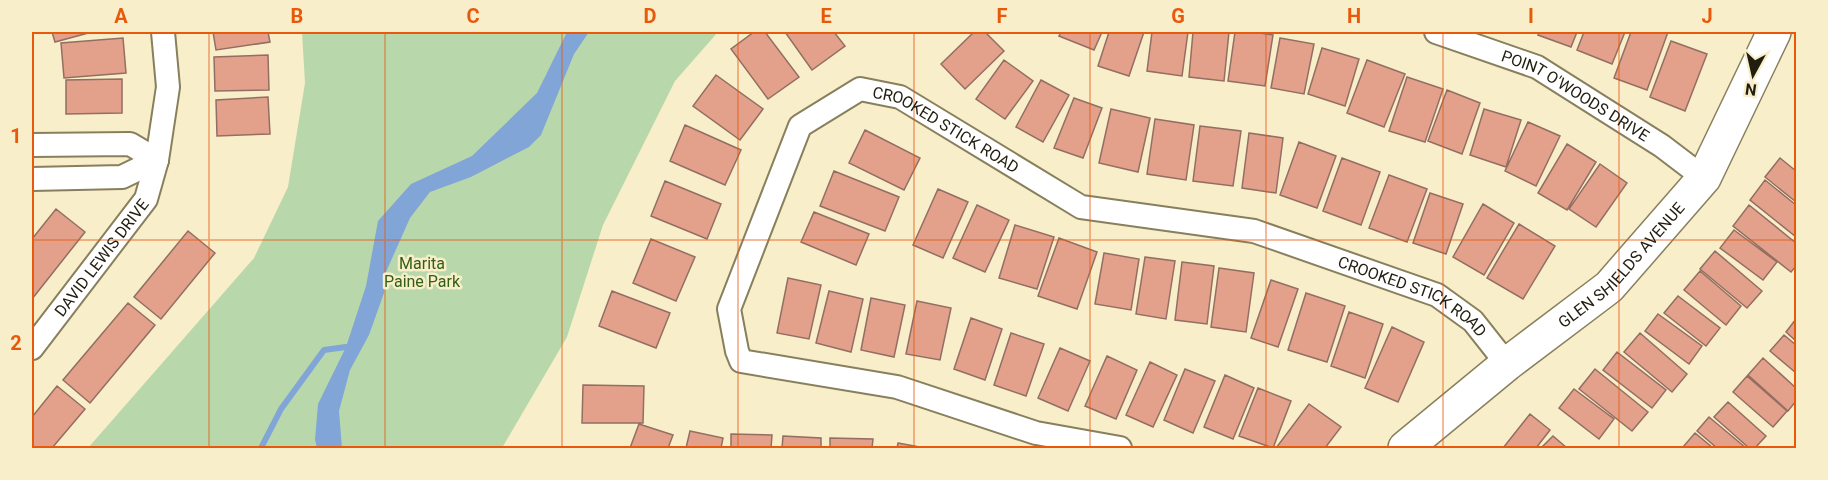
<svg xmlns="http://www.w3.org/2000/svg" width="1828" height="480" font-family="Roboto,sans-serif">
	<rect width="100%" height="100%" fill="#f8eec9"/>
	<path fill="#b8d8ab" d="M302 32H718L675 81 603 225 567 337 502 448H88L254 258 288 187 305 83Z"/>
	<path fill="#81a5d7" d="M567 32H589L574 54 541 135 529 147 471 177 430 192 410 218 386 272 384 293 369 335 350 370 339 411 342 448H317L315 440 318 404 346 347 366 286 378 221 411 184 472 156 537 93Z"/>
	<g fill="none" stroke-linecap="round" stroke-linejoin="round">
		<path stroke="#81a5d7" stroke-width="6" d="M261 448 281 409 324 350 346 347"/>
	</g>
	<path fill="#e3a18c" stroke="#936e63" stroke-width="1.5" d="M52 32H92L55 42Z
		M213 32H268L270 42 216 50Z
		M754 32H765L799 77 768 99 731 49Z
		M785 32H834L845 46 812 70Z
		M974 32H985L1004 51 965 89 941 64Z
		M1061 32H1102L1094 50 1059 36Z
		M1109 32H1144L1129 76 1098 66Z
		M1152 32H1188L1182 76 1147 71Z
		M1193 32H1229L1224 81 1189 77Z
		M1235 32H1252L1273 35 1265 86 1228 81Z
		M1540 32H1577L1571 47 1538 35Z
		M1584 32H1625L1612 64 1577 50Z
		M1631 32H1668L1647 90 1614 78Z
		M123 38 126 73 64 78 61 43Z
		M1280 38 1314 44 1304 94 1271 88Z
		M1671 41 1707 54 1685 111 1650 97Z
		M1322 48 1359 59 1345 106 1308 94Z
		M268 55 269 90 215 91 214 57Z
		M1004 60 1033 81 1005 119 976 99Z
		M1367 60 1405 74 1384 127 1347 113Z
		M716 75 763 109 740 140 693 106Z
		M1407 77 1443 89 1425 142 1389 131Z
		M122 79V113L66 114V80Z
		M1041 80 1069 95 1043 142 1016 127Z
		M1447 90 1480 103 1462 154 1428 141Z
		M268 97 270 134 217 136 216 100Z
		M1074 98 1102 108 1083 158 1054 148Z
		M1111 109 1150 118 1138 172 1099 163Z
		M1484 109 1521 120 1506 167 1470 155Z
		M1155 119 1194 125 1186 180 1147 174Z
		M1528 122 1560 136 1536 186 1505 171Z
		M685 125 741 150 725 185 670 161Z
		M1200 126 1241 131 1233 186 1193 181Z
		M865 130 920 158 904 190 849 163Z
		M1249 133 1283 138 1276 193 1242 188Z
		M1299 142 1336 156 1317 208 1280 195Z
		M1567 144 1596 162 1567 210 1538 193Z
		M1342 158 1380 172 1361 225 1323 211Z
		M1780 158 1796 171V202L1765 177Z
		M1600 164 1627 183 1596 227 1569 209Z
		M834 171 899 197 885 231 820 206Z
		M1389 175 1427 189 1407 242 1369 228Z
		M1765 180 1796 205V237L1750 200Z
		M665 181 721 204 707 239 651 216Z
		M938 189 968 202 943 258 913 245Z
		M1430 193 1463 204 1446 254 1413 243Z
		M1483 204 1514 223 1484 275 1453 257Z
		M977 205 1009 220 985 272 953 258Z
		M1749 205 1796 243V266L1791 272 1733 226Z
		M56 209 85 232 32 299V239Z
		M814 212 869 234 856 265 801 242Z
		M1519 224 1555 246 1523 299 1487 278Z
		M1015 225 1054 237 1037 289 999 278Z
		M1734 230 1777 262 1763 280 1720 248Z
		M188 231 215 253 161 319 134 297Z
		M1059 238 1097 252 1077 309 1038 296Z
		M651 239 695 257 676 301 633 283Z
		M1715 251 1762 291 1747 308 1700 269Z
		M1104 253 1139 259 1131 310 1095 304Z
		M1145 257 1175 261 1166 319 1136 314Z
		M1182 262 1214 266 1207 324 1175 320Z
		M1219 268 1254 273 1246 332 1211 327Z
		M1700 271 1741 306 1726 325 1684 290Z
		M788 278 821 285 809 339 777 333Z
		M1271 280 1298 289 1278 347 1251 338Z
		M612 291 670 313 656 348 599 326Z
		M829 291 863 299 851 352 816 343Z
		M1306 293 1345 306 1327 362 1288 350Z
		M1678 296 1720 328 1706 346 1664 313Z
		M871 298 905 305 894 357 861 350Z
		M917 301 951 308 940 360 906 354Z
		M128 303 155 325 90 403 63 380Z
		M1349 312 1383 324 1365 378 1331 366Z
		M1658 314 1702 346 1689 364 1645 331Z
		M971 318 1002 329 985 380 954 369Z
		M1796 319V341L1786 332Z
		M1392 327 1424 342 1398 402 1365 388Z
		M1011 333 1044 344 1026 396 994 385Z
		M1640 333 1687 374 1672 392 1624 352Z
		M1784 335 1796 345V373L1770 351Z
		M1060 348 1090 361 1068 411 1038 398Z
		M1617 352 1666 390 1652 408 1603 370Z
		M1107 356 1137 370 1116 419 1085 406Z
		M1763 358 1796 388V401L1788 411 1748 375Z
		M1150 362 1177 375 1153 427 1126 415Z
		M1185 369 1215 381 1193 433 1164 420Z
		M1595 369 1648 412 1632 431 1579 389Z
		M1225 375 1254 388 1233 439 1204 427Z
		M1747 376 1787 411 1773 427 1733 392Z
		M583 385 644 386 643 423H582Z
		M57 386 85 409 52 448H32V417Z
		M1258 388 1291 401 1273 448 1239 436Z
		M1574 389 1614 419 1599 439 1559 408Z
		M1728 402 1766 436 1755 448H1749L1714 417Z
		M1309 404 1341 427 1325 448H1276Z
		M1530 414 1550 430 1536 448H1503Z
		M1709 417 1746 448H1717L1697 431Z
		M639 424 673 435 668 448H630Z
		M690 431 723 438 721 448H686Z
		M1695 433 1713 448 1683 447Z
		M731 434 772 435 771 448H731Z
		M783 436 821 438V448H782Z
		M1553 436 1567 448H1541Z
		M830 438 873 439 872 448H830Z
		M898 443 925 448H897Z"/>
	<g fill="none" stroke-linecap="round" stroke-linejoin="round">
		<g stroke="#887f5d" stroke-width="26">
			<g id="street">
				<path id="s1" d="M1436 32 1537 67 1662 146 1704 178"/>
				<path d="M32 145 130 144 157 160"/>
				<path d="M32 179 122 177 157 160"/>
				<path id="s2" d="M32 348 146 199 157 160 168 87 163 32"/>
				<path id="s3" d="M1120 448 1036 433 897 387 741 361 737 351 729 309 800 126 860 89 900 97 1081 207 1254 231 1437 295 1473 321 1507 364"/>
			</g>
		</g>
		<g stroke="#887f5d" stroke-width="36">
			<g id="secondary">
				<path id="s4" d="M1405 448 1507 364 1609 287 1704 178 1774 32"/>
			</g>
		</g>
		<use href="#street" stroke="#fff" stroke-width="22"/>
		<use href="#secondary" stroke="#fff" stroke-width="33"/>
	</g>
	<path fill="none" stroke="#e8590c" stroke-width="1.5" stroke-opacity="0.55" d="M209 32V448M385 32V448M562 32V448M738 32V448M914 32V448M1090 32V448M1266 32V448M1443 32V448M1619 32V448M32 240H1796"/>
	<g text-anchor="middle" stroke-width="5" stroke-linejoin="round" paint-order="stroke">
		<g font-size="16" fill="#211e10" stroke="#f8eec9">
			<text dy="6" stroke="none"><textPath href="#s1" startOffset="154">POINT O'WOODS DRIVE</textPath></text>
			<text dy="6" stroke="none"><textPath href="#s3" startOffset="806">CROOKED STICK ROAD</textPath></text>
			<text dy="6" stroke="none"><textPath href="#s2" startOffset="114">DAVID LEWIS DRIVE</textPath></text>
			<text dy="6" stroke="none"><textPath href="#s4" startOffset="284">GLEN SHIELDS AVENUE</textPath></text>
			<text dy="6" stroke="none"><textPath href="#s3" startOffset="1310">CROOKED STICK ROAD</textPath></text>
		</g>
		<g font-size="16" fill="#315f15" stroke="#f8eec9">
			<text x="422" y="269">Marita<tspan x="422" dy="18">Paine Park</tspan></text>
		</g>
	</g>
	<rect width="1828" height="480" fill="none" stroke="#f8eec9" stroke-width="66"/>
	<g transform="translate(1753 75) rotate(188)" stroke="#f8eec9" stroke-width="4.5" paint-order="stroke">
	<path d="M0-4.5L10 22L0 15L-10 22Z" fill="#211e10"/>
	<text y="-9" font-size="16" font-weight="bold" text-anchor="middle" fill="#211e10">N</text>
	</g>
	<rect x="33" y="33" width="1762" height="414" fill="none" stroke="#e8590c" stroke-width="2"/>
	<g font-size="20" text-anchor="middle" font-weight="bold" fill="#e8590c">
		<text x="121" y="23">A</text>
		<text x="297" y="23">B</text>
		<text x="473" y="23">C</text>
		<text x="650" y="23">D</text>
		<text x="826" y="23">E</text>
		<text x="1002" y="23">F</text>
		<text x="1178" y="23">G</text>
		<text x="1354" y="23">H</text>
		<text x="1531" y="23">I</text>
		<text x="1707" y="23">J</text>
		<text x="16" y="143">1</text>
		<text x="16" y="350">2</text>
	</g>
</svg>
